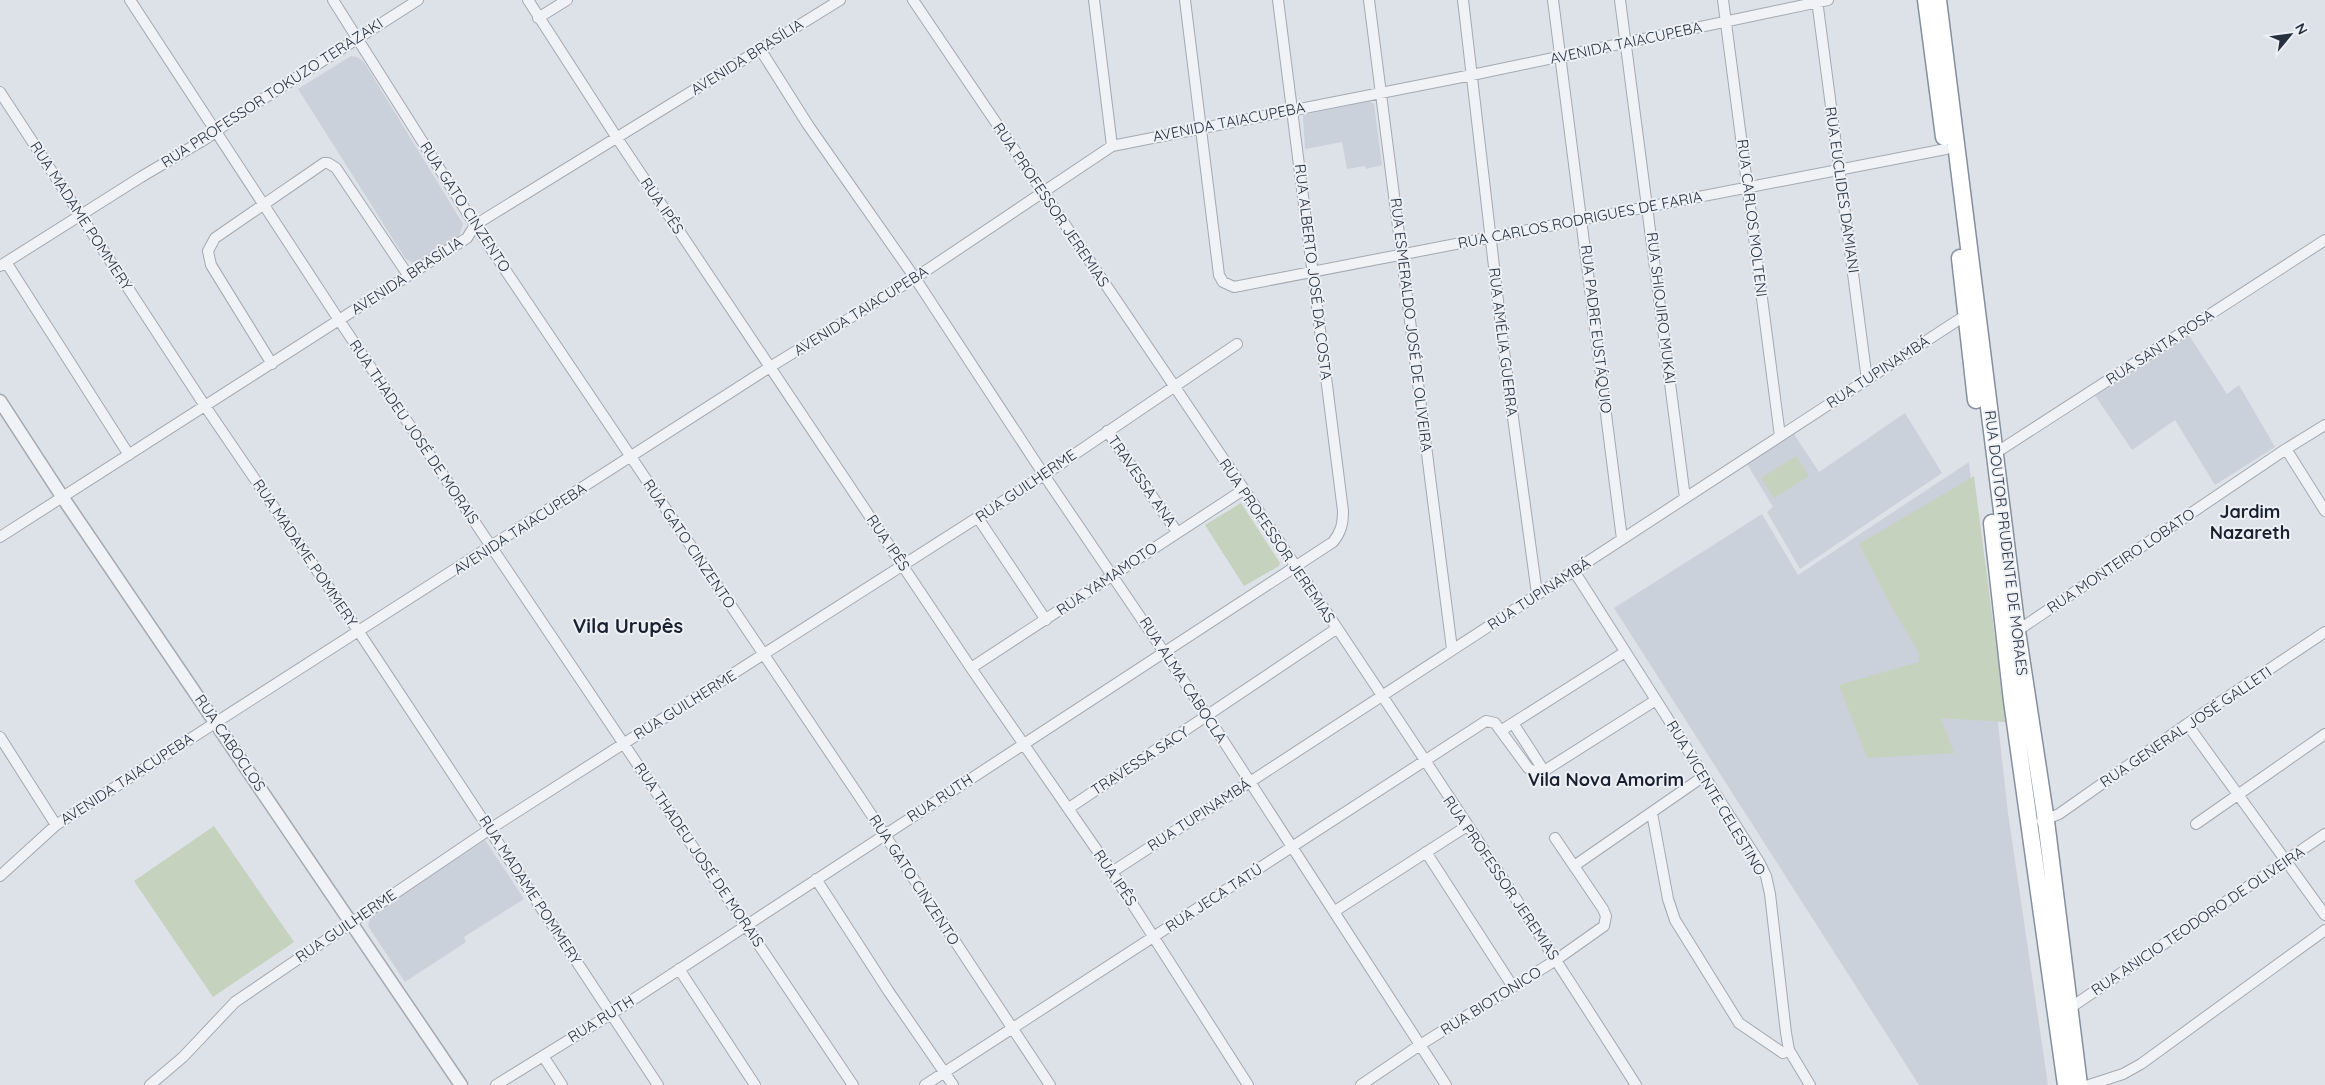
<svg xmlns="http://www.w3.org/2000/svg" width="2325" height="1085" font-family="Quicksand,sans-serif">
	<rect width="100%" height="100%" fill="#dde2e8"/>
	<path fill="#cbd1da" d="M351 56 357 57 364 62 463 224 459 236 420 261 412 263 405 258 298 89Z
		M1370 101 1374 104 1382 165 1366 169 1365 166 1347 169 1342 142 1305 149 1303 115Z
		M2187 332 2227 394 2239 385 2275 447 2215 485 2175 420 2132 450 2094 394Z
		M1905 413 1942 473 1800 569 1767 512 1773 507 1747 464 1794 434 1819 472Z
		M1969 462 2008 813 2048 1085H1919L1614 608 1762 514 1798 575Z
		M485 840 524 899 464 937 466 942 405 982 368 926 371 915Z"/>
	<path fill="#c4d2be" d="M1796 456 1809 476 1774 498 1761 478Z
		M1974 476 2006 722 1941 718 1954 753 1867 758 1839 685 1919 662V653L1891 606 1859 544Z
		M1241 503 1280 563 1279 566 1244 586 1205 525Z
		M214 826 294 942 213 997 134 881Z"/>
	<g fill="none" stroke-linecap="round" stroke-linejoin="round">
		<g stroke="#a2a9b2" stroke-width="12">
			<path id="minor" d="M130 0 339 320 853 1085
				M333 0 475 225 859 796 1050 1085
				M528 0 617 138 971 668 1112 872 1248 1085
				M913 0C1156 360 1403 719 1636 1085
				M1094 0 1112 146
				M1185 0 1219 275 1223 282 1234 287 1946 149
				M1369 0 1452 649
				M1463 0 1503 344 1537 594
				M1553 0 1622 539
				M1620 0 1685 498
				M1723 0 1780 436
				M1817 0 1867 380
				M538 18 567 0
				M760 49 808 125 915 278 1044 475 1208 717 1446 1085
				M0 92 205 406 359 632 658 1085
				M6 262 129 455
				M0 266 141 177 207 138 247 109 418 0
				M272 364 211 265 208 251 215 238 324 163H328L336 168 408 275
				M1107 431 1177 532
				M2286 449 2325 511
				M1994 454 2325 240
				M978 518 1046 620
				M0 537 467 238 475 225 840 0
				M1574 571 1759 862 1766 876 1770 894 1786 1033 1789 1050 1810 1085
				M2017 631 2286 449 2325 425
				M971 668 1243 490
				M1513 723 1544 771
				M2187 724 2325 915
				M1502 730 1625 652
				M0 737 56 825
				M1069 808 1336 629
				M1652 813 1668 899 1675 920 1739 1023 1783 1053 1789 1050
				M2042 821 2059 814 2187 724 2325 632
				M2196 824 2325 734
				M1426 852 1513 987
				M1574 866 1704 776
				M1112 872 1969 313
				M0 876 56 825 770 367 915 278 1112 146 1472 75 1828 0
				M816 879 889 992 953 1085
				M1335 911 1467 826
				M679 969 755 1085
				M2070 1008 2325 834
				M543 1056 562 1085
				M150 1085 183 1057 235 1002 351 923 490 829 1044 475 1237 344
				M496 1085 611 1014 1333 542C1341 532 1343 524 1343 511L1278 0
				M925 1085 1486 721 1495 723 1528 768 1537 773 1544 771 1656 700
				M1361 1085 1420 1045 1556 960 1604 926 1606 916 1603 909 1555 838
				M2089 1085 2123 1074 2141 1064 2325 930"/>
		</g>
		<g stroke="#a2a9b2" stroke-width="15">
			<path id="tertiary" d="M0 401 63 498 461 1085"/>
		</g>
		<g stroke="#848f9f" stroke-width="19">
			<path id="trunk" d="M1926 0 1944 137
				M1938 0 2017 631 2046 821 2079 1085
				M1960 258 1976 400
				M1992 523 2012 701 2066 1085"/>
		</g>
		<use href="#minor" stroke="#f0f2f6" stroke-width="10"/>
		<use href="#tertiary" stroke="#f0f2f6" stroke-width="12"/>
		<use href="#trunk" stroke="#fff" stroke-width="16"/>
	</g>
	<g text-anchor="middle" stroke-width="4" stroke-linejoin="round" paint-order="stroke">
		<g font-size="15" fill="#26303f" stroke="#edf1f6">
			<text transform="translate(1626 43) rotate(-12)" y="5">AVENIDA TAIACUPEBA</text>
			<text transform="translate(747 57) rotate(-32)" y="5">AVENIDA BRASÍLIA</text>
			<text transform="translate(272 93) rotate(-33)" y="5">RUA PROFESSOR TOKUZO TERAZAKI</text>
			<text transform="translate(1229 122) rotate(-11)" y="5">AVENIDA TAIACUPEBA</text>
			<text transform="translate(1842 190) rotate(82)" y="5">RUA EUCLIDES DAMIANI</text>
			<text transform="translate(1051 205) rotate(56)" y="5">RUA PROFESSOR JEREMIAS</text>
			<text transform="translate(662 206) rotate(56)" y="5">RUA IPÊS</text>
			<text transform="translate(465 207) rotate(57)" y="5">RUA GATO CINZENTO</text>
			<text transform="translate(81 216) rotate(57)" y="5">RUA MADAME POMMERY</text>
			<text transform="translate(1752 218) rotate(83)" y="5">RUA CARLOS MOLTENI</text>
			<text transform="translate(1580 220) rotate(-11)" y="5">RUA CARLOS RODRIGUES DE FARIA</text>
			<text transform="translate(1313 272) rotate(83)" y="5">RUA ALBERTO JOSÉ DA COSTA</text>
			<text transform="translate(407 276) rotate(-33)" y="5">AVENIDA BRASÍLIA</text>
			<text transform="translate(1661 308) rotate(83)" y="5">RUA SHIOJIRO MUKAI</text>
			<text transform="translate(861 311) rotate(-32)" y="5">AVENIDA TAIACUPEBA</text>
			<text transform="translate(1411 325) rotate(83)" y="5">RUA ESMERALDO JOSÉ DE OLIVEIRA</text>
			<text transform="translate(1596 329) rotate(83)" y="5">RUA PADRE EUSTÁQUIO</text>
			<text transform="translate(1503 342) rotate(83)" y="5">RUA AMÉLIA GUERRA</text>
			<text transform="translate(2160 347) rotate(-33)" y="5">RUA SANTA ROSA</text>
			<text transform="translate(1878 372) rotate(-33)" y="5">RUA TUPINAMBÁ</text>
			<text transform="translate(414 432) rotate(56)" y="5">RUA THADEU JOSÉ DE MORAIS</text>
			<text transform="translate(1142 481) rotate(55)" y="5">TRAVESSA ANA</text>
			<text transform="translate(1026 486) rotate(-34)" y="5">RUA GUILHERME</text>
			<text transform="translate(520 529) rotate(-33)" y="5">AVENIDA TAIACUPEBA</text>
			<text transform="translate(1277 541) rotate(56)" y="5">RUA PROFESSOR JEREMIAS</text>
			<text transform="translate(888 543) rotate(56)" y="5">RUA IPÊS</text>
			<text transform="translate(2006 543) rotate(83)" y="5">RUA DOUTOR PRUDENTE DE MORAES</text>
			<text transform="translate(689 544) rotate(56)" y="5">RUA GATO CINZENTO</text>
			<text transform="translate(305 553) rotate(56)" y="5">RUA MADAME POMMERY</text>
			<text transform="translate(2121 561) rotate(-34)" y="5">RUA MONTEIRO LOBATO</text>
			<text transform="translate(1107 579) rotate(-34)" y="5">RUA YAMAMOTO</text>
			<text transform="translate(1539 594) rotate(-33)" y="5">RUA TUPINAMBÁ</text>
			<text transform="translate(1183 680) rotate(57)" y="5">RUA ALMA CABOCLA</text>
			<text transform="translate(685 705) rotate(-32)" y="5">RUA GUILHERME</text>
			<text transform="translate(2186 727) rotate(-34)" y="5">RUA GENERAL JOSÉ GALLETI</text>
			<text transform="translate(230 743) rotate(56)" y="5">RUA CABOCLOS</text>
			<text transform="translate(1140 761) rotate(-33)" y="5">TRAVESSA SACY</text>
			<text transform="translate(127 779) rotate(-33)" y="5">AVENIDA TAIACUPEBA</text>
			<text transform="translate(940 798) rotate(-33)" y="5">RUA RUTH</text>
			<text transform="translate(1716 798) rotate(59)" y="5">RUA VICENTE CELESTINO</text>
			<text transform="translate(1199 815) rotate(-33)" y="5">RUA TUPINAMBÁ</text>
			<text transform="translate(699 855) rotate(56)" y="5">RUA THADEU JOSÉ DE MORAIS</text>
			<text transform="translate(1115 878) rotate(56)" y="5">RUA IPÊS</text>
			<text transform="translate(1501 878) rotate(56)" y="5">RUA PROFESSOR JEREMIAS</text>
			<text transform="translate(914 880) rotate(57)" y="5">RUA GATO CINZENTO</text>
			<text transform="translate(530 890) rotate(57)" y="5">RUA MADAME POMMERY</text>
			<text transform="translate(1214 898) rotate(-33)" y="5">RUA JECA TATÚ</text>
			<text transform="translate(2198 921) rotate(-34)" y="5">RUA ANICIO TEODORO DE OLIVEIRA</text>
			<text transform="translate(346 926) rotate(-34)" y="5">RUA GUILHERME</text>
			<text transform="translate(1491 1001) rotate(-32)" y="5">RUA BIOTONICO</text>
			<text transform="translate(601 1019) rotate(-32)" y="5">RUA RUTH</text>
		</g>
		<g font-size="18" font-weight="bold" fill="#192130" stroke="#edf1f6">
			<text x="2250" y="518">Jardim<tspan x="2250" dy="21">Nazareth</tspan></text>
			<text x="1606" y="786">Vila Nova Amorim</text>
		</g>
		<g font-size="20" font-weight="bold" fill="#192130" stroke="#edf1f6">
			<text x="628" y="633">Vila Urupês</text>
		</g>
	</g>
	<g transform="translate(2290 35) rotate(61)" stroke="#edf1f6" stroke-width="4" paint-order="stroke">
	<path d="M0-4L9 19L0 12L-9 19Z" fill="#26303f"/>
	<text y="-8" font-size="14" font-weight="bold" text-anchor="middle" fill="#26303f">N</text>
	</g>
</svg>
